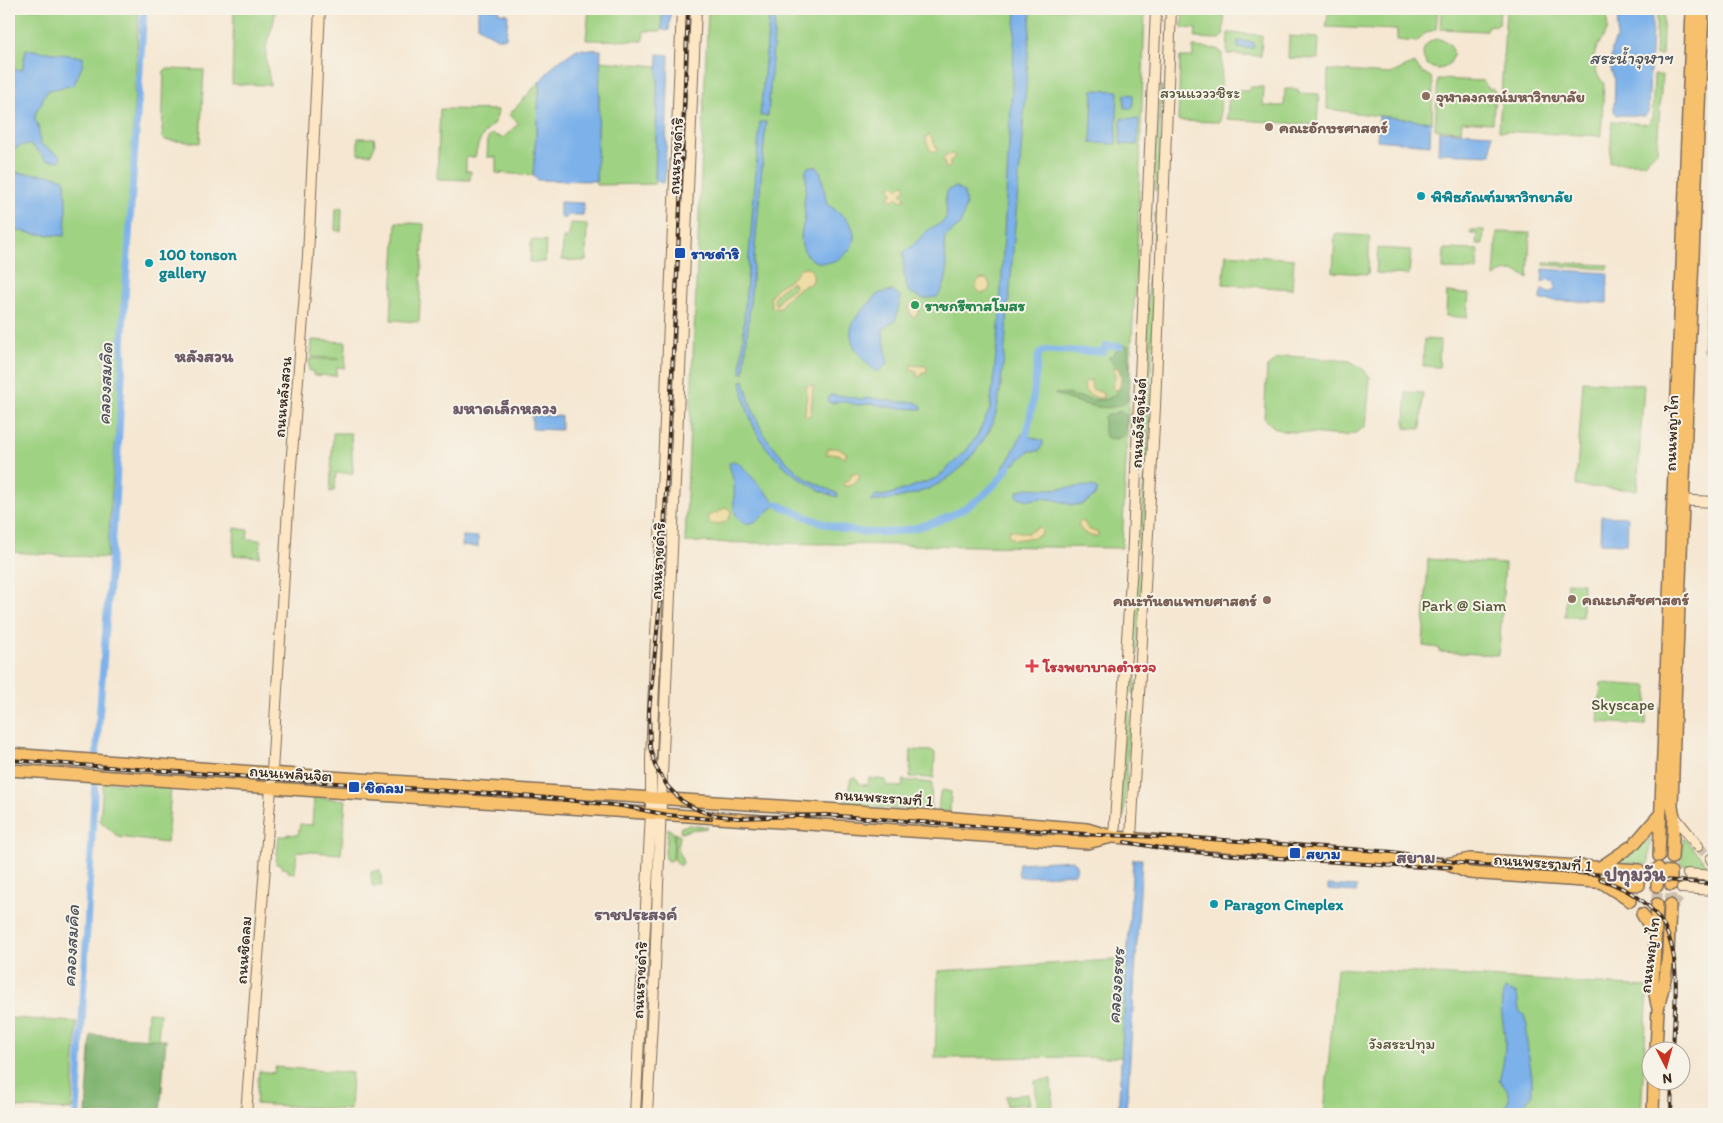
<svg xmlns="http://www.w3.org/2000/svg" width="1723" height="1123" font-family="Itim,'Playpen Sans Thai',sans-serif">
	<rect width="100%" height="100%" fill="#f7f3e8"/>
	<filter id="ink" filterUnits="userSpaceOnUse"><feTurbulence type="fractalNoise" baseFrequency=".02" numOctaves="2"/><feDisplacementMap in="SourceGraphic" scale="10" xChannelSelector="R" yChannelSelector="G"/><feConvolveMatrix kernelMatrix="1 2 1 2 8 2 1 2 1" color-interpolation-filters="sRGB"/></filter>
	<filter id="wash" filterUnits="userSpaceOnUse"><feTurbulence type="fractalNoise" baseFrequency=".0096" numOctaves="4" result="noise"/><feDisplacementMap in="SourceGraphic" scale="20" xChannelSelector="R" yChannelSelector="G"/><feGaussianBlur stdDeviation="1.12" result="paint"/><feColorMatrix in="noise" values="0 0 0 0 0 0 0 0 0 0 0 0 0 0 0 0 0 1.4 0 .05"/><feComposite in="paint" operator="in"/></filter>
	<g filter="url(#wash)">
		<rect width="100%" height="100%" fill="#f5e7d2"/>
		<path fill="#9fd282" stroke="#6d7e50" d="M9 9H139L121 361 107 558 9 552Z
			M234 9H275C276 22 268 35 266 49 265 60 269 74 270 85L232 84Z
			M589 9H662V29L661 31H644L643 41 586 40Z
			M708 9H1145L1137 259 1131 352 1122 548 685 542Z
			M1183 9H1225L1223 37 1219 39 1195 38 1196 29 1182 28Z
			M1329 9H1438L1436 29 1424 34 1417 42 1397 40V30L1326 27Z
			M1441 9H1500L1499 24 1496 26 1489 25 1485 31 1440 29Z
			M1506 9H1608L1607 31 1597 47 1594 56 1597 74 1604 84 1601 136 1499 131Z
			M1657 9H1664L1662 55H1655Z
			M1228 33 1262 35 1261 56 1227 54Z
			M1289 36 1319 38 1318 59 1288 58Z
			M1423 54a15 15 0 1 1 30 0a15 15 0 1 1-30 0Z
			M1193 47 1218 49 1222 54 1220 122 1178 121 1180 57H1193Z
			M600 61 658 66 655 184 596 185Z
			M1414 63 1422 72 1431 77 1433 84 1432 123 1327 109 1328 70 1390 74Z
			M166 69 204 70 200 143 165 140 162 137 164 71Z
			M1654 75H1662L1657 151 1645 163H1610L1612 121 1647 124 1652 119Z
			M1438 79 1483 81 1488 88 1493 89 1495 91 1493 123 1462 121 1461 131 1435 129Z
			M540 81 533 175 496 173V157H487L488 138 492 134 503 138 519 123 509 115Z
			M1160 86H1162L1159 189 1155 191 1154 153 1157 139Z
			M1250 87H1264L1263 106H1284L1285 89H1298V93L1319 94 1317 125 1227 119 1229 90 1249 91Z
			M440 109 498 110C497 123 491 125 484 134 478 142 477 149 475 157H466V171H471L470 180 437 179Z
			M358 138H374L375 145 371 154H358Z
			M342 207V208L341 232 335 230 336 209Z
			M1155 213 1158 214 1148 457H1141L1148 278 1153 265Z
			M396 222 424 224 419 322 391 320Z
			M570 223 587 224 586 261 562 260 563 238 569 237Z
			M1471 230H1484L1483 244H1476L1477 234H1470Z
			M1497 232 1530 233 1528 279C1518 269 1505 269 1494 277Z
			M1335 234 1370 236 1368 274 1333 272Z
			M531 240 546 241 545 262H530Z
			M1378 248 1411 250 1409 275 1376 273Z
			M1444 249 1478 250 1477 270 1443 269Z
			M1226 254 1294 259 1292 289 1223 284Z
			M1544 262 1608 265V269L1544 265Z
			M1707 289 1714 290V351L1703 350Z
			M1447 292 1469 294 1467 318 1446 316Z
			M1424 339 1440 340 1439 367 1423 366Z
			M312 340 346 342 345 368 337 367 336 376 313 375V371H309V359H339L311 357Z
			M1288 356 1350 361 1362 368 1370 377 1366 426 1355 433 1345 436 1282 431 1272 426 1264 418 1267 367 1276 360Z
			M1583 381 1644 385 1637 490 1576 486Z
			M1406 392 1423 393 1421 429 1405 428Z
			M333 433H351L353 473H336L334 491 330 492Z
			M1146 476 1147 477 1143 553 1140 554 1137 553V538L1141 528 1144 477Z
			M235 528 248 530 247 539 261 540 260 557 233 555Z
			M1428 559 1505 564 1499 655 1439 652V648L1423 646Z
			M1140 570 1142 571 1135 693 1132 694V635L1135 579Z
			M1567 582 1583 583 1582 617H1565Z
			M1601 683 1648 686 1646 725 1598 722Z
			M1128 710 1131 711 1124 817 1118 818 1126 712Z
			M911 750 933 751 935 753 934 778 910 777Z
			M851 778H856L858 780 859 784 868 785 869 778 886 780 887 786 902 787 903 780 932 783 931 811 845 806Z
			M103 782 171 787 167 843 119 837 100 821Z
			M943 790 951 792 950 812 938 811 940 792Z
			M314 797 346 800 341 854 297 851 295 873 288 872V869L282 868V864H276L279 836H287V834L298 835 300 824 312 825Z
			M688 825 708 827C701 831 693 827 682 833L680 831 681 827Z
			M668 828 674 833 673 859 669 862 666 860 665 851Z
			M675 833 680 836 678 848 683 863 680 866 674 859Z
			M1650 838 1649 865 1620 862Z
			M1683 838 1687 841 1708 866 1681 865Z
			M380 870 382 886H372L371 872Z
			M1127 959 1122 1057 935 1058 938 971Z
			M1337 968 1648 987 1641 1114H1324Z
			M148 1012 160 1013 158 1041 146 1040Z
			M9 1018 77 1022 72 1110 9 1107Z
			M275 1067 352 1073 350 1110 256 1104 259 1071 274 1073Z
			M1051 1079 1053 1107 1037 1108 1035 1081Z
			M1028 1094 1030 1104 1007 1106 1006 1096Z"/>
		<path fill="#7fb470" stroke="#5d6f47" d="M1124 345 1128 346C1129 357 1132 389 1128 398 1116 419 1071 400 1054 394 1072 390 1105 412 1118 390 1122 383 1121 375 1118 368L1114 367 1113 363 1108 358Z
			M1120 411 1127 416 1126 430 1124 435 1117 439 1107 438 1104 432V417Z
			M91 1035 166 1040 160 1114H86Z"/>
		<path fill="#eeda9e" stroke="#94825e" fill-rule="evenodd" d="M929 135 932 138 937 149 935 152 930 150 926 140V136Z
			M950 154H953L955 157 950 161V167L946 169 943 158Z
			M903 184 905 186 906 189 901 193 905 197V199L901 201 897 197 894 200H891L889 197 893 192 889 188 890 186 894 185 898 189Z
			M807 267C813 270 815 276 812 283L799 288 785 300 780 309 772 307 770 298C775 285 782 286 791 279 799 274 795 267 807 267ZM790 283H794L795 287 781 297 778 304H775C771 294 782 289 790 283Z
			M976 286a7 7 0 1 1 14 0a7 7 0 1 1-14 0Z
			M915 301 920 303 921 305 918 308 919 312 914 318 912 317 909 311V307Z
			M911 365 925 366 927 367V372H922V376L917 377V371L910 369Z
			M1114 367 1118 368C1122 375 1122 383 1118 390H1115L1112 387 1115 378Z
			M1091 380 1092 389 1103 393V398H1097L1085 392 1084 384 1087 381Z
			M813 385 811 415 807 416 805 415C805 405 808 395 806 386Z
			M829 448H837L846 452V457L844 458 839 454H826Z
			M852 473H858L860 475 858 481 850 486H844L843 483 849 480Z
			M726 507 731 511C731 523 720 525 710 524L707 516 717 513Z
			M1080 521 1084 522 1088 529 1098 533V536C1090 538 1082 533 1078 525Z
			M1039 527 1042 530 1041 534 1035 537 1015 540 1008 535 1010 530 1027 533Z"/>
		<path fill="#7bb1ea" stroke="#5b6e84" d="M478 9H499V13L508 14 506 38H497L478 27Z
			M662 9H671L669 30 666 31 662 29Z
			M770 9H776L768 116H760Z
			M1016 9H1031C1026 102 1017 196 1010 289 1007 320 1005 352 1001 383 999 400 997 416 989 431 960 481 927 496 871 502L876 495 883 496 897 492 937 478 966 451 978 434 990 409 999 328Z
			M1618 9H1653L1648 113 1645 116 1617 115 1614 111 1615 80 1611 70V58L1612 48 1617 36Z
			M1238 41 1253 42 1254 48H1238Z
			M26 49 83 57V64L74 85 49 90 43 97 42 103 36 111 35 119 38 125 40 144 61 156 60 161 46 160C33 146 31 139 11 151L9 150 11 139 9 123V68L22 70Z
			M577 49 601 50 596 181 537 180 533 175 540 81 555 64Z
			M658 54 669 55 665 180 663 183 656 181 655 178Z
			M1093 90 1118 91 1116 144 1091 143Z
			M1125 94 1133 95V108H1124Z
			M1379 116 1431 122 1430 145 1377 140Z
			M1121 118 1139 119 1137 145 1120 144Z
			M760 122H766L744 373H741L745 304Z
			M1439 131 1492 134 1491 155 1438 153Z
			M810 166 818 167 821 173 827 204C836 211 848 217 852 227 865 256 812 281 802 245 799 234 804 225 805 215 805 211 804 207 804 203 804 198 806 193 806 188 807 182 805 175 806 169Z
			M9 172 52 175 64 179C67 185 66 228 65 236L36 234 9 229Z
			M956 187 964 192 966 206 960 225 945 237C942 259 955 274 937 297L923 299 908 291 904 273 903 253C907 249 912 247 915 243 922 237 925 231 933 227 937 225 944 223 946 217 949 206 938 190 956 187Z
			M560 202 584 203 583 215H568L566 218H561L560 216Z
			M1543 269 1608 273 1607 303 1541 300 1542 289 1548 293 1555 290V283L1549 279 1542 282Z
			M893 291 901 297 895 321 884 328 883 333 888 363 880 371H875C859 356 840 337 858 315 864 308 871 302 877 295L880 293Z
			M744 380 751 406 764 435 788 463 799 473 807 479 838 494V497C810 490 774 462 759 437 749 419 744 401 741 381Z
			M830 395 845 396 860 399 871 398 899 402H915L922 406V409L895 408 871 404 857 405 843 401 831 403 827 401Z
			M532 415 561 416V430L532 429Z
			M1022 434 1043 441V444L1039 451H1029L1016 463 1011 464 1006 473 1001 470 1009 459Z
			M733 461 739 463 777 504C776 505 759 519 757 521 752 523 747 525 742 522 730 514 735 498 734 486 734 478 730 471 729 463Z
			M1091 486 1098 490 1094 497 1081 505H1072L1056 500 1043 498 1029 500 1017 497V492L1026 488 1050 489Z
			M1601 516 1628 517 1627 544 1600 543Z
			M463 536 478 537V547L462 546Z
			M1133 859H1142L1128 1091 1125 1114H1118Z
			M1073 860C1077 865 1078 869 1074 874L1023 877 1019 876 1018 871 1019 863Z
			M1328 885 1357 887 1356 892 1328 890Z
			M1505 989 1517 994 1519 1010 1524 1015 1527 1026 1526 1036 1532 1078V1095L1516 1114H1499L1509 1100 1507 1089 1499 1081C1502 1072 1505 1053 1505 1043 1505 1025 1497 1007 1505 989Z"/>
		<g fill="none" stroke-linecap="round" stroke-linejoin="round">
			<path stroke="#7bb1ea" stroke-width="7" d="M1023 442 1026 437 1032 407 1038 357 1040 352 1047 350 1103 352 1106 346H1120
				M777 504C800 515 823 525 848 530 905 541 978 516 1009 466
				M96 760 115 506 123 359 122 344 144 9
				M77 1114 95 780"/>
		</g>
	</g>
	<g filter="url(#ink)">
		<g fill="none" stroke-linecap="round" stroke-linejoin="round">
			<path stroke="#d0c1ae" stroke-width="10" stroke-dasharray="10 5" stroke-linecap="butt" d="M1698 846 1711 859
				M1673 906 1682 894"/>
			<path stroke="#d0c1ae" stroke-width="11" stroke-dasharray="11 5.5" stroke-linecap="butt" d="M1657 904V886
				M1670 905 1671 885"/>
			<g stroke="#7c6c5d" stroke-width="12">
				<path id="secondary" d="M1677 500 1714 502
					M1674 816 1698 846
					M1114 837 1132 563 1156 9
					M1131 838 1155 407 1171 9
					M1711 859 1714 863
					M1688 874 1714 876
					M1682 888 1714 890
					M246 1114 271 788 289 491 308 256 320 9
					M635 1114 651 813V758L682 9
					M647 1114 655 968 662 775 696 9"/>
			</g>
			<g stroke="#7c6c5d" stroke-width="14">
				<path id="primary" d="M9 754 268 773 932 816 1087 829 1114 837 1436 863 1446 864 1470 859 1639 870
					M9 770 1087 843 1112 837
					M1635 843 1660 814
					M1659 856 1692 9
					M1672 858 1674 816 1672 807 1675 704 1703 9
					M1446 864 1469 873 1639 885
					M1599 868 1630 847
					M1654 871 1671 872V885
					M1604 884 1630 901
					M1657 886 1658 868
					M1657 904 1653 983 1657 1005
					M1642 914 1655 935
					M1656 1050 1658 1009 1665 979 1668 954 1670 905
					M1653 1114 1654 1080"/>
			</g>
			<use href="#secondary" stroke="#fce6c4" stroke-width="10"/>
			<use href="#primary" stroke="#f7c06c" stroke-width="11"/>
			<g stroke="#3b2a1e" stroke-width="4">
				<path id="rail" d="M688 9 678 252 661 592 649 711 650 747 655 766 668 787 682 801 698 810 714 815 738 818 825 815 1099 835 1196 838 1393 852 1461 863 1714 884
					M9 760 549 798 622 806 668 815 711 819
					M1125 842 1178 851 1395 866 1451 867
					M1600 879C1691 910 1676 972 1673 1050
					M1671 1114 1672 1080"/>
			</g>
			<use href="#rail" stroke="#f7f3e8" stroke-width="2" stroke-dasharray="5.5" stroke-linecap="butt"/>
		</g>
	</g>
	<g fill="#8d6e63" stroke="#f7f3e8" stroke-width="2">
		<circle cx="1426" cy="96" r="5"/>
		<circle cx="1269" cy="127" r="5"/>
		<circle cx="1572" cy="599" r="5"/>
		<circle cx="1267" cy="600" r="5"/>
	</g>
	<g fill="#0f9aa8" stroke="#f7f3e8" stroke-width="2">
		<circle cx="1421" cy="196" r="5"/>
		<circle cx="149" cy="263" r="5"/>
		<circle cx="1214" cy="904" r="5"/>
	</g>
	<g fill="#1a4fb4" stroke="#f7f3e8" stroke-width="2">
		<rect x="674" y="247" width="12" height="12" rx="2.5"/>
		<rect x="348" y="781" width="12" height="12" rx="2.5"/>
		<rect x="1289" y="847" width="12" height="12" rx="2.5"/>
	</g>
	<circle fill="#2e9e5b" stroke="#f7f3e8" stroke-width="2" cx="915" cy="305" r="5"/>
	<path fill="#e0444e" stroke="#f7f3e8" stroke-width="2" d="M1029.5 658.5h5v5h5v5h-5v5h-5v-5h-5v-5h5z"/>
	<g text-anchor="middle" stroke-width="4" stroke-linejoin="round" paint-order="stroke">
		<g font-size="16" fill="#545437" stroke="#f7f3e8">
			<text x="1200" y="98">สวนแวววชิระ</text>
			<text x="1464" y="611">Park @ Siam</text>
			<text x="1623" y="710">Skyscape</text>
			<text x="1402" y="1049">วังสระปทุม</text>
		</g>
		<g font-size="16" font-weight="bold" fill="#785e54" stroke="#f7f3e8" text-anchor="start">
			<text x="1436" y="102">จุฬาลงกรณ์มหาวิทยาลัย</text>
			<text x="1279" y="133">คณะอักษรศาสตร์</text>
			<text x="1582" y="605">คณะเภสัชศาสตร์</text>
			<text x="1257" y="606" text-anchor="end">คณะทันตแพทยศาสตร์</text>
		</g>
		<g font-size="16" fill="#3b2a1e" stroke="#f7f3e8">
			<text transform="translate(675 156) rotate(-87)" y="6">ถนนราชดำริ</text>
			<text transform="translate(282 397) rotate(-85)" y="6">ถนนหลังสวน</text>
			<text transform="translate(1138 423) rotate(-87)" y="6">ถนนอังรีดูนังต์</text>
			<text transform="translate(1671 433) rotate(-88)" y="6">ถนนพญาไท</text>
			<text transform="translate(657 561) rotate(-87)" y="6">ถนนราชดำริ</text>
			<text transform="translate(291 773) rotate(4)" y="6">ถนนเพลินจิต</text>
			<text transform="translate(884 797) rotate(4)" y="6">ถนนพระรามที่ 1</text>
			<text transform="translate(1543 862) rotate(4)" y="6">ถนนพระรามที่ 1</text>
			<text transform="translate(243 950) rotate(-86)" y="6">ถนนชิดลม</text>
			<text transform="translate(1649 955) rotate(-83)" y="6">ถนนพญาไท</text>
			<text transform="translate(639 980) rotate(-87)" y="6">ถนนราชดำริ</text>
		</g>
		<g font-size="16" font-weight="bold" fill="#0d838f" stroke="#f7f3e8" text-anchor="start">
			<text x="1431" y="202">พิพิธภัณฑ์มหาวิทยาลัย</text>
			<text x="159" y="260">100 tonson<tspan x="159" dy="18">gallery</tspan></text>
			<text x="1224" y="910">Paragon Cineplex</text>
		</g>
		<g font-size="16" font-weight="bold" fill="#164399" stroke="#f7f3e8" text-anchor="start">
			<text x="691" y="259">ราชดำริ</text>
			<text x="365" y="793">ชิดลม</text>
			<text x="1306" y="859">สยาม</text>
		</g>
		<g font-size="16" font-weight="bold" fill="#27864d" stroke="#f7f3e8" text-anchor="start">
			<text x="925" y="311">ราชกรีฑาสโมสร</text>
		</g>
		<g font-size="16" font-weight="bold" fill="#be3a42" stroke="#f7f3e8" text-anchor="start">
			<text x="1043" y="672">โรงพยาบาลตำรวจ</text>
		</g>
		<g font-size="18" font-style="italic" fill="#4e525b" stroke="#f7f3e8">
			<text x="1631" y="64">สระน้ำจุฬาฯ</text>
			<text transform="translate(105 384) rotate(-88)" y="6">คลองสมคิด</text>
			<text transform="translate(71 946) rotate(-87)" y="6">คลองสมคิด</text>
			<text transform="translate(1116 986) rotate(-86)" y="6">คลองอรชร</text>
		</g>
		<g font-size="18" font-weight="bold" fill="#6d5b69" stroke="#f7f3e8">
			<text x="204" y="362">หลังสวน</text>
			<text x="505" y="414">มหาดเล็กหลวง</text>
			<text x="1416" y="863">สยาม</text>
			<text x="636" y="920">ราชประสงค์</text>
		</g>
		<g font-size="21" font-weight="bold" fill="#6d5b69" stroke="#f7f3e8">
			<text x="1635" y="881">ปทุมวัน</text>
		</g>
	</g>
	<rect width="1723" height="1123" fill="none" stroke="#f7f3e8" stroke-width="30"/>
	<g transform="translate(1666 1066) rotate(174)"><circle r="24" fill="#f7f3e8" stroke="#aca397"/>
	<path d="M0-4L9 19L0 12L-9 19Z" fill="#c8321e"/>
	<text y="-8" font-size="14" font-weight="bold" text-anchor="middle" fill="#3b2a1e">N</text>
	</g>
</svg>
